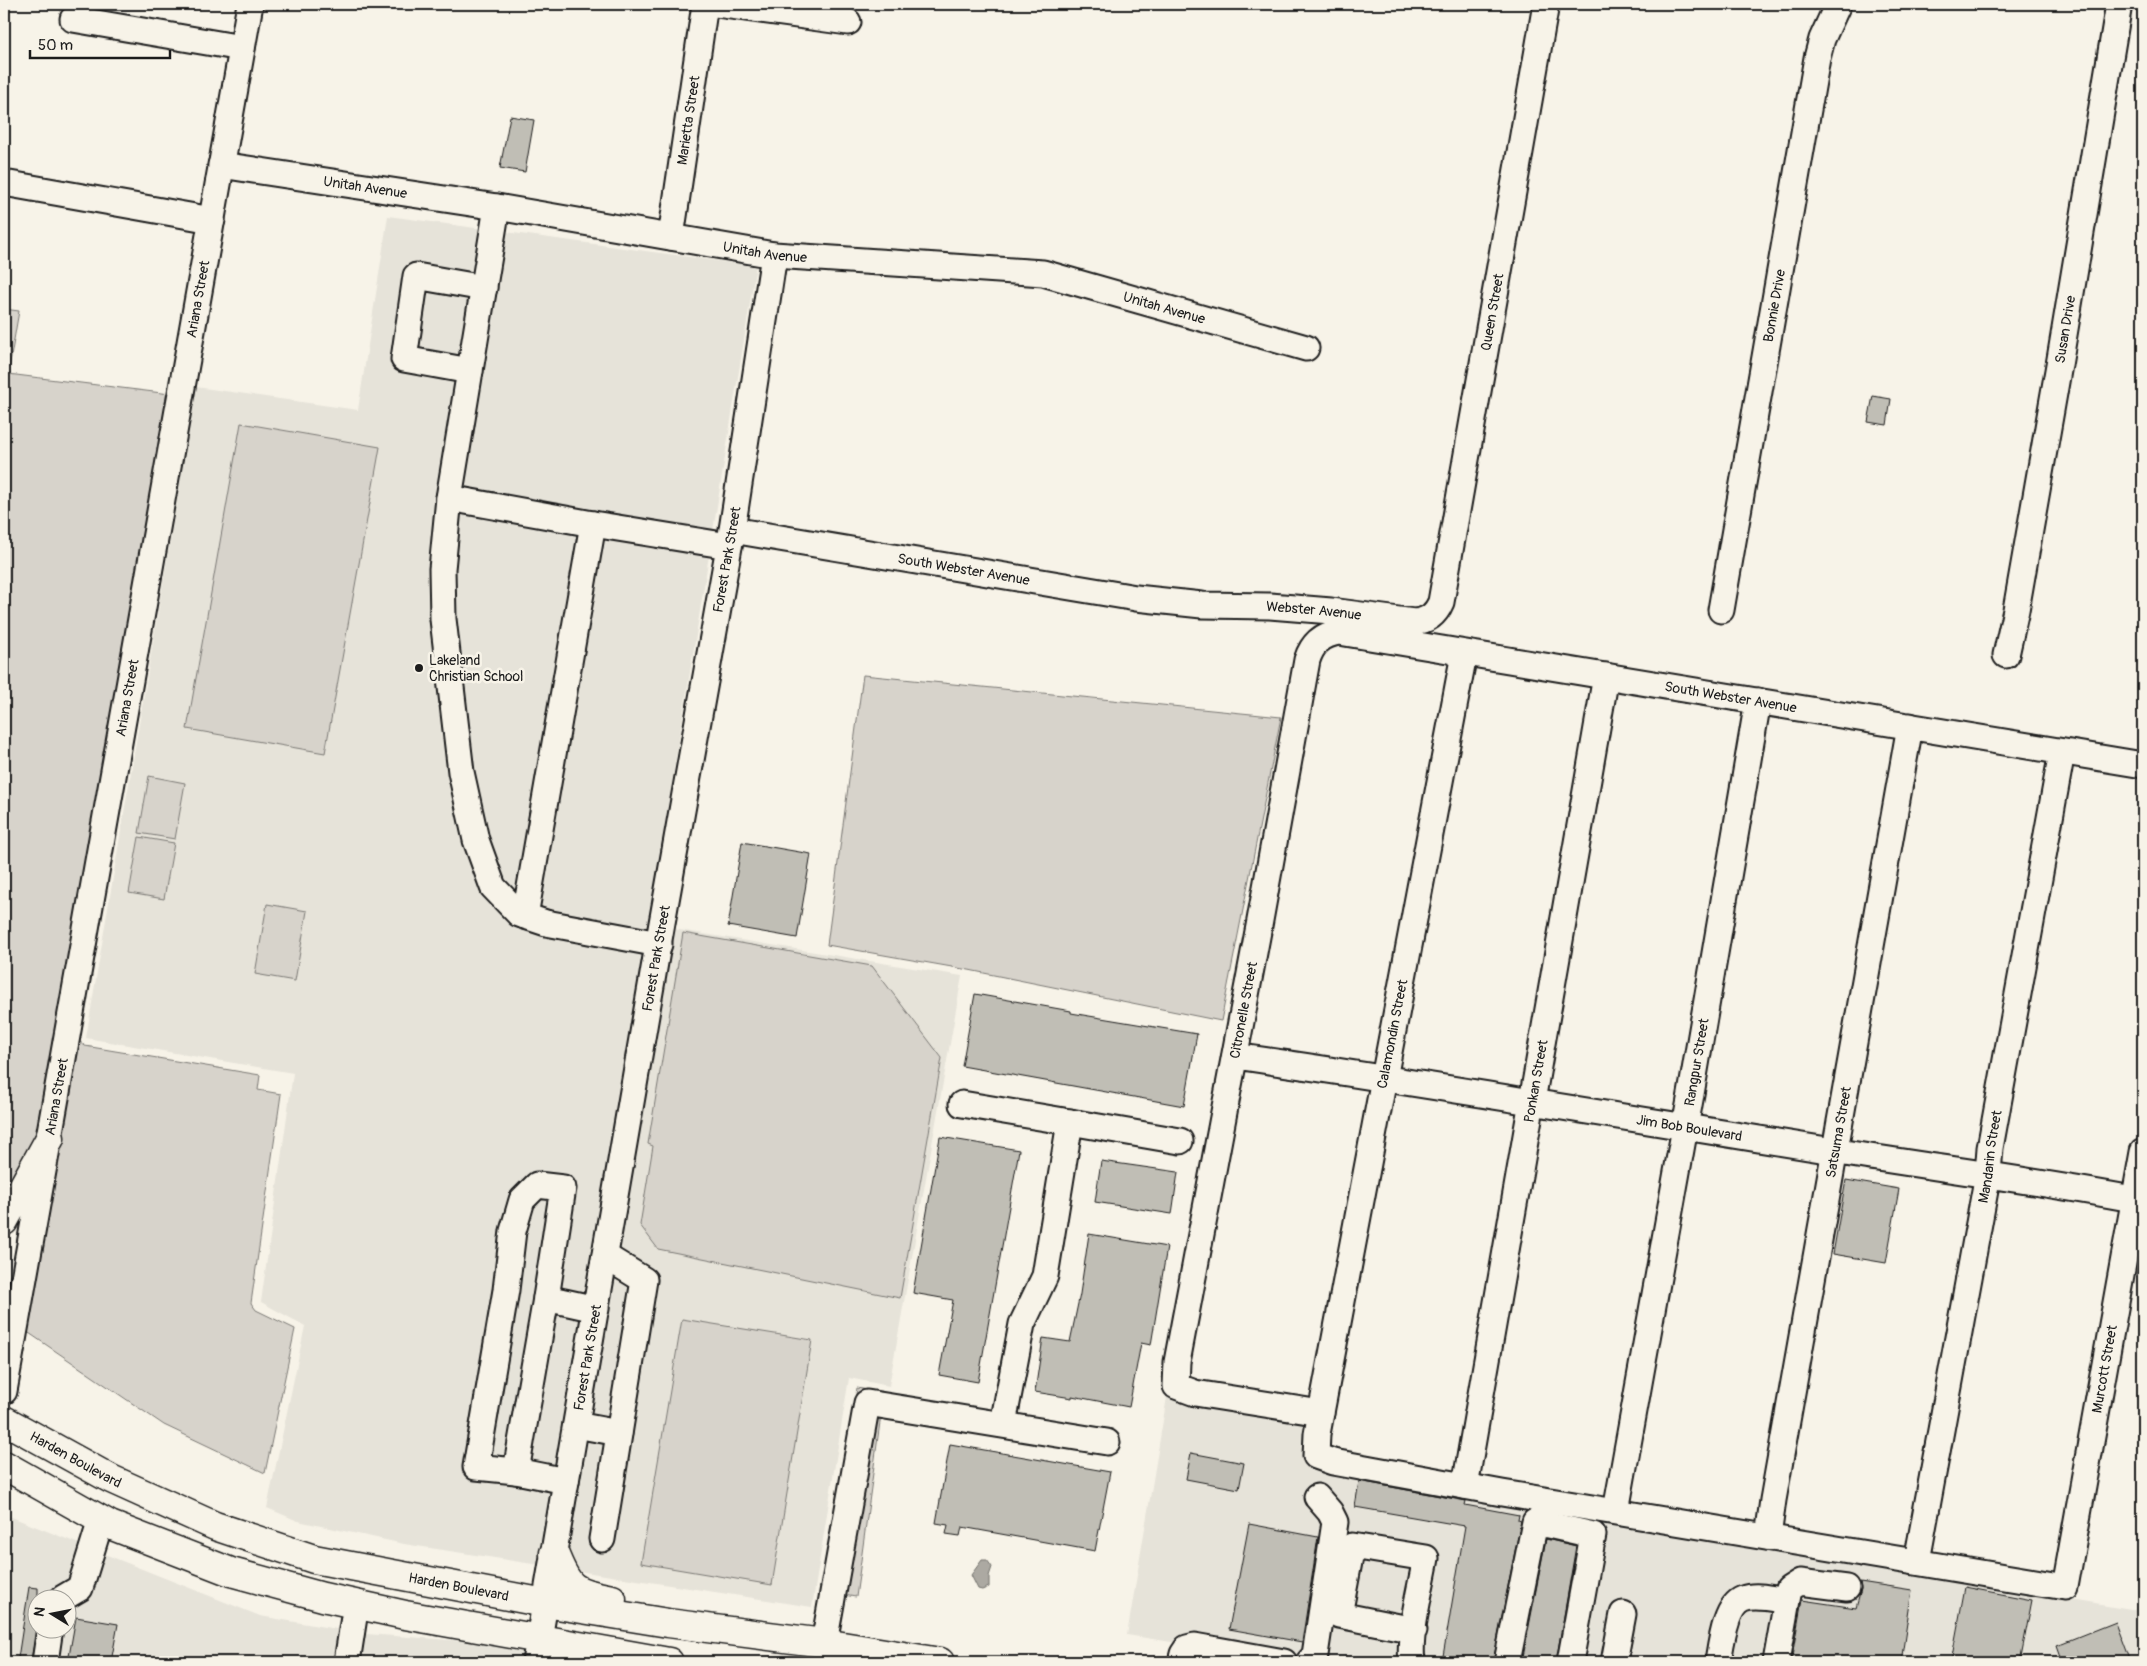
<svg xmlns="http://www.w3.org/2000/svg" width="2147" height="1666" font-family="Pangolin,sans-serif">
	<rect width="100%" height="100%" fill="#f7f3e8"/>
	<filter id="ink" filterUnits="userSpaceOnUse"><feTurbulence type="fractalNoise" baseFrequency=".02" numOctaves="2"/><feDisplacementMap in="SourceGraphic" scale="10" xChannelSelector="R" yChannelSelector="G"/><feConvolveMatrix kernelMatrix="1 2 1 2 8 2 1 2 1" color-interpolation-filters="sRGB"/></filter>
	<g filter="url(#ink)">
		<path fill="#e6e3d9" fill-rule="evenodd" d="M388 216 756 266 649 925 962 976 889 1386 849 1378 812 1607 404 1544 298 1521 267 1508 305 1326 261 1302 293 1073 86 1038 196 387 358 410Z
			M1168 1391 1309 1421 1305 1455 1993 1586 2143 1611V1662H1298L1127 1635Z
			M4 1514 260 1616 366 1634 508 1644 527 1647 524 1662H4ZM38 1598H68V1628H38Z"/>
		<path fill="#d7d3cb" stroke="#7a7874" d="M4 309 19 311 8 374 170 394 39 1134 4 1198Z
			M241 423 380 447 325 753 187 729Z
			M863 675 1281 717 1221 1021 969 970 827 945Z
			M149 776 185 783 175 839 139 833Z
			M139 837 174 843 164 899 129 893Z
			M267 904 307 911 295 981 255 974Z
			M683 933 872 966 942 1058 900 1298 658 1249 640 1225 653 1146 648 1144Z
			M78 1040 85 1046 260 1075 258 1090 281 1094 251 1303 256 1310 295 1329 265 1473 164 1425 26 1331 60 1141 64 1134 62 1132Z
			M682 1319 812 1340 772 1585 641 1563Z
			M857 1388 884 1393 856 1597 824 1592Z"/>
		<path fill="#aca9a2" stroke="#72716c" d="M982 1560H987L992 1567 989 1576V1587L982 1590 978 1589 971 1575Z"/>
		<path fill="#c0beb5" stroke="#1c1c1c" d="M510 116 534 120 525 172 500 168Z
			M1873 396 1891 399 1887 425 1868 422Z
			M742 842 811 854 797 938 728 926Z
			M975 994 1071 1011V1013L1197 1034 1184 1106 962 1066Z
			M940 1137 1019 1150 978 1382 939 1375 953 1300 913 1293Z
			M1101 1161 1178 1172 1172 1214 1095 1202Z
			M1846 1180 1899 1189 1886 1263 1833 1254Z
			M1089 1234 1167 1247 1151 1345 1141 1343 1129 1407 1072 1396V1398L1035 1392 1043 1338 1070 1342 1080 1294Z
			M950 1444 1110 1472 1095 1551 962 1527 960 1536 946 1534 948 1525 936 1523Z
			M1191 1453 1244 1463 1239 1489 1186 1479Z
			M1359 1481 1466 1501 1465 1505 1519 1515 1518 1520 1521 1521 1493 1662H1442L1465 1526 1355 1507Z
			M1249 1524 1318 1537 1302 1642 1229 1629Z
			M1546 1539 1576 1546 1556 1662H1522Z
			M1860 1582 1912 1590 1901 1662H1791L1802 1600 1856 1608 1861 1590Z
			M29 1587 38 1588V1622L31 1660 18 1658Z
			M1965 1587 2032 1600 2020 1662H1951Z
			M76 1617 118 1624 111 1662H68Z
			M2115 1622 2130 1662H2063L2057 1645Z"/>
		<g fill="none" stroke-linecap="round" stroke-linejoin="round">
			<g stroke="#1c1c1c" stroke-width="29">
				<g id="minor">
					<path d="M716 4 848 22"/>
					<path d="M73 19 242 48"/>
					<path id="s1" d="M221 165 497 207 774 255 1043 273 1306 348"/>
					<path d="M4 183 212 220"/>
					<path d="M497 207 449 498 442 569 443 619 461 772 476 840 493 887 519 914 546 923 659 944"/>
					<path id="s2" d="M671 237 705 4"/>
					<path d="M470 371 404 359 416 276 484 288"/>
					<path d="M449 498 593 524 729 546"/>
					<path id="s3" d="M732 530 1136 598 1202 605 1270 606 1331 611 1414 622C1428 621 1436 614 1441 602L1546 4"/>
					<path id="s4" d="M1721 610 1817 58 1822 39 1838 4"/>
					<path id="s5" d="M1464 654 1317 1434 1316 1456 1333 1462 1502 1493 2065 1587 2143 1152"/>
					<path id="s6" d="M2006 655 2016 610 2060 359 2119 4"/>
					<path d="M525 916 593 524"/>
					<path id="s7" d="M1235 1056C1435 1085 1634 1119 1833 1151 1936 1168 2040 1181 2143 1201"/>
					<path d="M962 1104 1070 1122 1045 1276 1022 1324 1003 1424"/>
					<path d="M1070 1122 1180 1141"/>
					<path id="s8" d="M4 1391 250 4"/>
					<path id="s9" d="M1321 1413 1195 1393 1176 1386 1177 1362 1259 926 1307 660C1312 644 1321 635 1339 632L2143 765"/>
					<path d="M576 1425 619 1433"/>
					<path d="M516 1471 476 1467 506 1290 513 1231 522 1200 537 1185 563 1188 546 1298"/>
					<path d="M566 1481 516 1471 546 1298 596 1309"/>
					<path id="s10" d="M1465 1486 1606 676"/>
					<path id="s11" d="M1616 1511 1691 1094 1758 701"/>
					<path id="s12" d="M1768 1537 1773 1500 1910 726"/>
					<path d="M602 1539 644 1280 605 1256"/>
					<path id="s13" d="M1917 1561 1988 1174 1990 1148 2062 752"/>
					<path d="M63 1598 80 1588 101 1520"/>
					<path d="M824 1643 867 1403 1107 1442"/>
					<path d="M45 1662 50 1628"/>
					<path d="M347 1662 356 1604"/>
					<path id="s14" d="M535 1662 657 951 732 530 774 255"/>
					<path d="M1181 1662 1183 1654 1187 1648 1195 1646 1284 1662"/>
					<path d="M1309 1662 1315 1655 1335 1522 1330 1512 1317 1497"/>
					<path d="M1412 1662C1408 1635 1421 1587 1426 1558L1352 1546 1339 1615 1414 1630"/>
					<path d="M1507 1662 1535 1522 1593 1535 1570 1662"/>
					<path d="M1614 1662 1623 1614"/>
					<path d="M1718 1662C1721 1645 1725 1606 1743 1599 1756 1594 1773 1599 1786 1601"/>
					<path d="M1776 1662 1789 1589 1800 1582 1847 1588"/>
				</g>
			</g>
			<g stroke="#1c1c1c" stroke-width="31">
				<g id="major">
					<path d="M4 1221 50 1138"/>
					<path id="s15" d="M4 1420 111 1479 215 1526 314 1559 545 1603 668 1623 824 1643 940 1662"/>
					<path d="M4 1465 110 1525 231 1572 323 1597 405 1615 669 1662"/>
					<path d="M554 1553C569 1591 573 1591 612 1599"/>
				</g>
			</g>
			<use href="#minor" stroke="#f7f3e8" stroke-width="25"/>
			<use href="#major" stroke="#f7f3e8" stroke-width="28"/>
		</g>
	</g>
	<circle fill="#1c1c1c" stroke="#f7f3e8" stroke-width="2" cx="419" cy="668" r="5"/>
	<g text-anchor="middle" stroke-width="5" stroke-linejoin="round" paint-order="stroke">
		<g font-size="14" fill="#1c1c1c" stroke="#f7f3e8">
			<text dy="5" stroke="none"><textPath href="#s2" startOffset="118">Marietta Street</textPath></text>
			<text dy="5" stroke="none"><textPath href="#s1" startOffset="146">Unitah Avenue</textPath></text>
			<text dy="5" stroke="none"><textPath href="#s1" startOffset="551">Unitah Avenue</textPath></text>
			<text dy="5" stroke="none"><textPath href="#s8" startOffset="1109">Ariana Street</textPath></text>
			<text dy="5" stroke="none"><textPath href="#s4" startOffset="309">Bonnie Drive</textPath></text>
			<text dy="5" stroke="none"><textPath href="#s1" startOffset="956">Unitah Avenue</textPath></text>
			<text dy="5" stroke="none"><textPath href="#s3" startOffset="1019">Queen Street</textPath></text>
			<text dy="5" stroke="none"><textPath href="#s6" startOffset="331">Susan Drive</textPath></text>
			<text dy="5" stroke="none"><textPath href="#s14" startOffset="1119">Forest Park Street</textPath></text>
			<text dy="5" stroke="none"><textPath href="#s3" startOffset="235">South Webster Avenue</textPath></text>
			<text dy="5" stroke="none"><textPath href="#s3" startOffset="588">Webster Avenue</textPath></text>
			<text dy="5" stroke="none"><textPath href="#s9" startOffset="1328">South Webster Avenue</textPath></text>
			<text dy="5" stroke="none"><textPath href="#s8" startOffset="704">Ariana Street</textPath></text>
			<text dy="5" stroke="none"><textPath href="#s14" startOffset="714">Forest Park Street</textPath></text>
			<text dy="5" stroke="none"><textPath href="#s9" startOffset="530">Citronelle Street</textPath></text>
			<text transform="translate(1392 1034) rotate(-79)" y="5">Calamondin Street</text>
			<text dy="5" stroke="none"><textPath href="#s11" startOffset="456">Rangpur Street</textPath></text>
			<text dy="5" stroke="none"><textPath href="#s10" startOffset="411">Ponkan Street</textPath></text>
			<text dy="5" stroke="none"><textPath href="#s8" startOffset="299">Ariana Street</textPath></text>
			<text dy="5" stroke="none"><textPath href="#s7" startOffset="460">Jim Bob Boulevard</textPath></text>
			<text dy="5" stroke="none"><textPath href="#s12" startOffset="411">Satsuma Street</textPath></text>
			<text dy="5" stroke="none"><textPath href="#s13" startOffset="411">Mandarin Street</textPath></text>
			<text dy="5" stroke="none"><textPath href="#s14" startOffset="309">Forest Park Street</textPath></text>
			<text dy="5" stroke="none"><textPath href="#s5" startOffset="1798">Murcott Street</textPath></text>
			<text dy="5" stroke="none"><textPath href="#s15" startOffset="82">Harden Boulevard</textPath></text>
			<text dy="5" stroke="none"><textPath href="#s15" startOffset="488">Harden Boulevard</textPath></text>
		</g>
		<g font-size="14" fill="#1c1c1c" stroke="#f7f3e8" text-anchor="start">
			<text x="429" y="665">Lakeland<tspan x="429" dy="16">Christian School</tspan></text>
		</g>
	</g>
	<rect width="2147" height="1666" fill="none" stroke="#f7f3e8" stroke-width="20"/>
	<rect x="10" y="10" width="2127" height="1646" fill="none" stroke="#1c1c1c" stroke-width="2" filter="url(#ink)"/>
	<g transform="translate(52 1614) rotate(280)"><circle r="24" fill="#f7f3e8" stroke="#9f9d96"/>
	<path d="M0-4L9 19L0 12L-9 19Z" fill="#1c1c1c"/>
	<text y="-8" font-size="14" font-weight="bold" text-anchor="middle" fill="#1c1c1c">N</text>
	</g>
	<path d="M30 50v8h140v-8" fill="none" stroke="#1c1c1c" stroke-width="2.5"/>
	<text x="38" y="50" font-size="15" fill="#1c1c1c" stroke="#f7f3e8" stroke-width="4" paint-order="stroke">50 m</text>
</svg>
